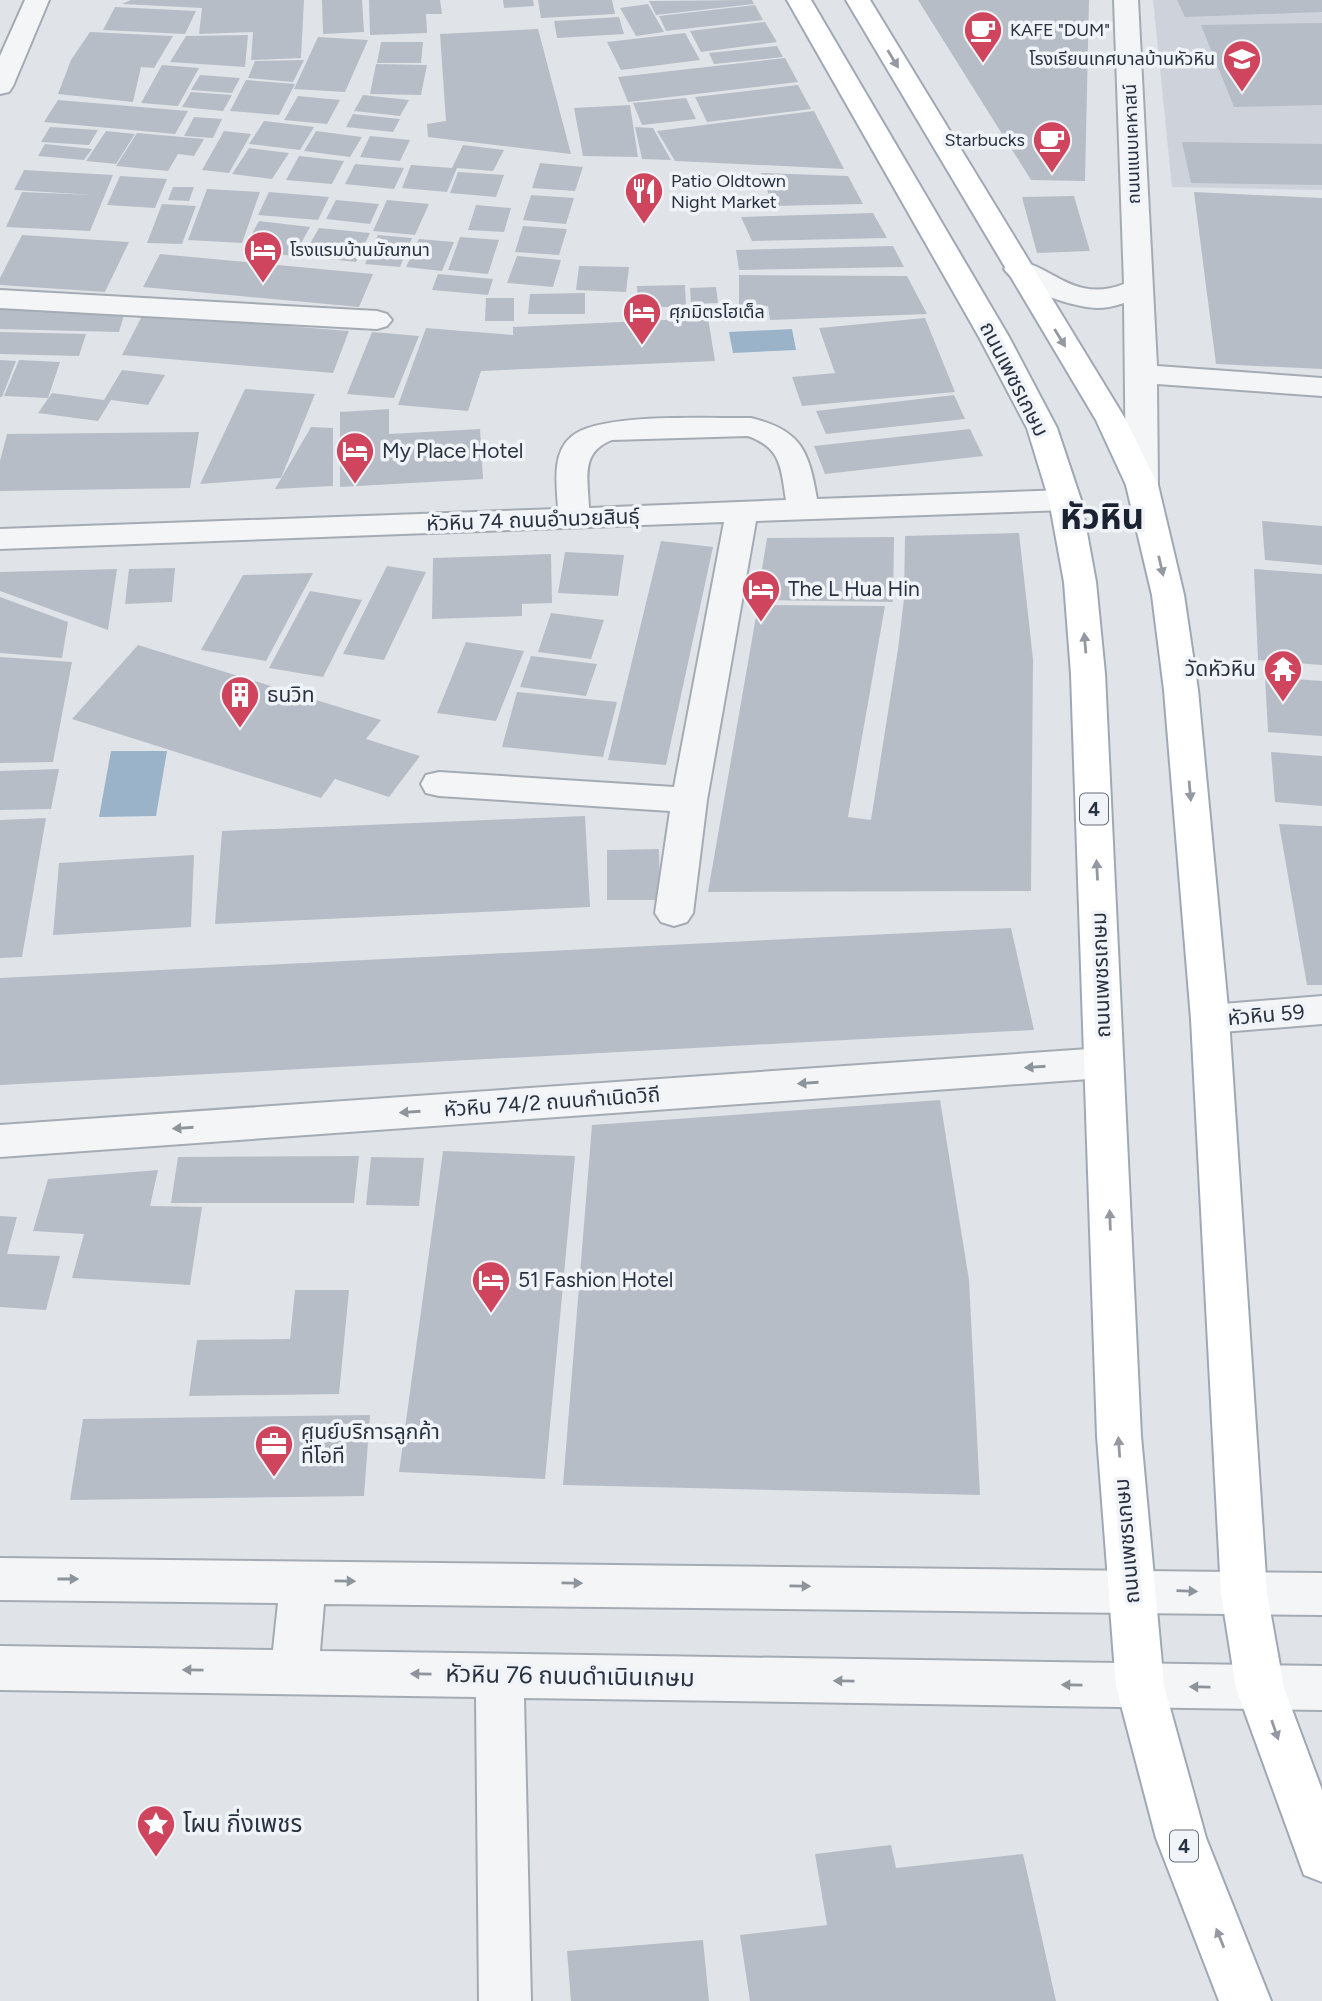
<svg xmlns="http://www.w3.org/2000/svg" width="1322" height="2001" font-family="Figtree,'Noto Sans Thai',sans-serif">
	<rect width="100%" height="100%" fill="#e0e4e9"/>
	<path fill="#ced3db" d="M1153 0H1322V190L1172 187Z"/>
	<path fill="#9bb3c9" d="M792 329 796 350 733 353 729 332Z
		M111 751H167L156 816 99 817Z"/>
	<path fill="#b7bdc6" d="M131 0H304L301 58 251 60 253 32 199 34 202 8 122 4Z
		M322 0H362L364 32 323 34Z
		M369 0H440L442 14H426L427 33 370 35Z
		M503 0H533L534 6 504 8Z
		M538 0H612L615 14 541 18Z
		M752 0 754 4 656 15 649 1Z
		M918 0H1089L1085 181 1031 180Z
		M1177 0H1322V12L1185 17Z
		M648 4 664 32 636 36 620 8Z
		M755 5 763 20 666 31 659 16Z
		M115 7 196 11 185 34 103 30Z
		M619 17 624 34 557 38 554 21Z
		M765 22 777 42 701 52 690 31Z
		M1322 23V105L1234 107 1201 25Z
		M538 29 571 154 428 137 427 124 446 121 440 34Z
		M90 32 173 36 154 68 141 67 133 102 58 94 71 60Z
		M685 33 700 60 621 70 607 42Z
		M248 35 245 67 170 62 186 36Z
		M318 37 368 40 345 92 294 89Z
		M381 42H423L421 63H377Z
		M777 46 783 57 714 64 709 53Z
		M785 58 798 82 628 102 618 77Z
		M304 60 293 82 248 78 255 61Z
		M376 64 427 65 421 95 370 94Z
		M162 65 199 68 178 106 141 103Z
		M200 75 240 78 232 93 191 90Z
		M246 80 295 84 279 115 230 111Z
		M798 85 811 109 707 122 695 97Z
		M191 92 232 95 223 111 182 107Z
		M363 95 409 100 400 116 354 111Z
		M298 96 340 100 327 124 284 120Z
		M686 98 696 119 642 125 633 103Z
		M58 100 188 111 175 134 44 122Z
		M630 105 638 157 583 156 574 108Z
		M814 111 844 169 675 161 657 131Z
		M353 114 400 119 393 132 346 127Z
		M194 117 222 119 213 138 184 136Z
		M264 121 314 127 300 150 249 144Z
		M50 127 98 130 89 145 41 142Z
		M635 127 653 128 671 160 642 159Z
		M106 131 135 134 116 164 86 161Z
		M224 131 251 134 229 173 202 170Z
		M316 131 362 137 350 157 304 151Z
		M137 133 204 139 194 156 178 154 168 171 116 166Z
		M370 136 410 140 400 161 360 157Z
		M1182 142 1322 144V185L1191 183Z
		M45 144 92 149 84 160 38 156Z
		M463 145 504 150 493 171 457 168 447 192 402 188 411 165 452 168Z
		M249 148 289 153 272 179 232 174Z
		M299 156 344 161 332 184 286 180Z
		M540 163 583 167 575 191 532 188Z
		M355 164 404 168 394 189 345 184Z
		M24 170 113 175 90 231 6 227 22 192 93 195 14 190Z
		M458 172 504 175 496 197 450 193Z
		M761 173 848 176 863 204 773 206Z
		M120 176 167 179 155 208 107 205Z
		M173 187H194L189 201 168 200Z
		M207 189 260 192 242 243 188 240Z
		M269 192 329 197 318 220 258 215Z
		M1194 192 1322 198V369L1216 364Z
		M531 195 574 198 566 224 523 220Z
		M1074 196 1090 251 1037 253 1022 197Z
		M336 200 379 204 370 224 326 219Z
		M387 200 429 204 415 235 373 231Z
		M162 204 196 206 182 244 147 243Z
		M476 205 511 208 504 232 468 230Z
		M873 213 887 238 752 241 741 217Z
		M259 221 310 227 294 256 243 250Z
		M523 226 567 229 559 255 515 252Z
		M319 228 370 233 356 262 303 256Z
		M22 235 129 242 105 292 0 285V278Z
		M378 235 412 238 400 267 365 264Z
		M460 237 499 240 488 274 448 270Z
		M419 239 454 242 442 271 406 267Z
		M893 246 904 267 739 270 736 250Z
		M160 254 373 274 359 307 143 287Z
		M517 256 561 260 553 287 507 283Z
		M579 266 629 267 626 292 576 290Z
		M438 274 493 279 488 295 432 290Z
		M739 275 907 276 927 314 770 320 768 306H739Z
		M685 285 686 307H638L637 286Z
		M716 287 718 303 691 304 690 288Z
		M585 293V314H528L530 294Z
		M486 298H514V321H485Z
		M0 308 125 312 119 332 0 329Z
		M143 314 349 331 333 373 122 355Z
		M708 318 715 361 481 371 468 411 398 405 426 328 513 335V327Z
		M925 318 955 392 802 406 792 377 835 373 819 328Z
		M0 332 86 334 79 356 0 354Z
		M372 332 419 336 394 398 347 394Z
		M0 360 16 361 2 397H0Z
		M19 360 60 362 48 398 4 396Z
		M122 370 165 375 148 405 111 400 98 421 38 413 52 393 104 400Z
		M245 389 315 394 281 478 200 484Z
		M954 395 965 419 826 434 816 411Z
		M389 409V434L480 429 483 479 340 487V412Z
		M311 427 333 428V486L275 489Z
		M970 429 983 456 825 474 814 446Z
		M199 432 190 488 0 491V461L7 434Z
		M1262 521 1322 526V565L1265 560Z
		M1019 533 1033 659 1031 891 708 892 758 605 885 606 848 817 871 820 898 649 904 599 905 536Z
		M894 537 893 602 757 600 767 538Z
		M661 541 713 547 666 765 608 760Z
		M565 552 624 555 618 596 558 593Z
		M551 554 552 603 522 604V616L432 619 433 558Z
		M387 566 426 572 384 660 343 654Z
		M175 568 172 602 125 604 129 569Z
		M117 569 108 630 0 591V572Z
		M1254 569 1322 574V665L1258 660Z
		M313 573 266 661 201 650 243 575Z
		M310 591 362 600 323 677 269 668Z
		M0 597 68 622 62 658 0 653Z
		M551 613 604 620 591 659 538 652Z
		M466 642 524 651 496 721 437 713Z
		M138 645 381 720 366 739 420 756 389 797 335 779 321 798 72 719Z
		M531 656 597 664 586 696 520 687Z
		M0 657 72 662 53 762 0 763Z
		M1265 677 1322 681V736L1268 732Z
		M517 692 617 702 603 757 502 747Z
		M1271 752 1322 756V806L1275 802Z
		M59 769 51 809 0 810V771Z
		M585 816 590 907 215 924 222 831Z
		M46 818 22 957 0 958V820Z
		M1279 824 1322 826V985H1307Z
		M659 849 660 900H607V850Z
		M194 855 191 927 53 935 59 863Z
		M1011 928 1034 1030 0 1085V978Z
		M940 1100 969 1280 980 1495 563 1485 592 1125Z
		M443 1151 575 1156 545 1479 399 1472Z
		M359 1156 354 1203H171L178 1157Z
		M371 1157 424 1158 419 1206 366 1205Z
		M158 1170 150 1206 202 1207 190 1285 72 1278 84 1234 33 1231 48 1179Z
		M0 1216 17 1217 7 1254 60 1256 46 1310 0 1307Z
		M295 1290H349L339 1394 189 1396 197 1340 290 1339Z
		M370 1415 364 1496 70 1500 83 1419Z
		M891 1845 896 1868 1023 1854 1056 2001H750L740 1935 827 1925 815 1854Z
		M703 1940 709 2001H571L567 1951Z"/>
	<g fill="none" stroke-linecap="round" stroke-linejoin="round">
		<g stroke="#a5abb3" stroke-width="4">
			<path id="minor" d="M25 0H49L13 86 9 92 0 94V56Z
				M1114 0H1138L1157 366 1322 378V396L1157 384 1158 485 1153 492 1142 495 1131 492 1126 485 1124 303C1115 306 1106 308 1097 308 1072 307 1018 289 1004 269L1008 263C1046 254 1067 306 1124 284Z
				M0 290 377 311 387 314 392 320 387 326 377 329 0 308Z
				M751 418C801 430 809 451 817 499L1065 490 1076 493 1081 500 1076 507 1065 510 756 521 707 800 693 913 687 922 674 926 661 922 655 913 670 811 439 796 426 793 421 784 426 775 439 772 674 787 724 522 0 549V529L558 509C557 486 551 454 571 437 598 412 712 419 751 418ZM748 436C782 448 781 469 786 500L589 508C588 479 580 452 612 440Z
				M1322 996V1024L1210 1033 1196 1029 1191 1019 1196 1009 1210 1005Z
				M1103 1048 1117 1052 1123 1063 1117 1074 1103 1078 0 1157V1125Z
				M0 1558 1322 1573V1615L324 1604 320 1651 1322 1666V1710L524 1698 531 2001H479L476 1697 0 1690V1646L273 1650 278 1603 0 1600Z"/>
		</g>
		<g stroke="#9fa9b5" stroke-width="4">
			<path id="major" d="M787 0H811L1009 337 1057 428 1081 500 1096 582 1105 674 1141 1436 1164 1686 1206 1838 1271 2001H1219L1156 1838 1116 1686 1097 1436 1071 674 1064 582 1049 500 1027 428 979 337Z
				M846 0H870L1126 420 1158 485 1184 595 1198 690 1229 1019 1267 1593 1284 1688 1322 1790V1882L1304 1875 1236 1688 1221 1593 1191 1019 1164 690 1152 595 1126 485 1096 420Z"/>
		</g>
		<use href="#minor" fill="#f3f5f7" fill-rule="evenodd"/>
		<use href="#major" fill="#fff" fill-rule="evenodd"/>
	</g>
	<defs><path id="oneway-solid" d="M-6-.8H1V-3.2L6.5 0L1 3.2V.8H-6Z" transform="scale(1.75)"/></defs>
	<g fill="#9498a0">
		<use href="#oneway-solid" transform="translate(893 59) rotate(59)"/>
		<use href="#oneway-solid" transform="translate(1060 338) rotate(58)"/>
		<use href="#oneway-solid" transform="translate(1161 566) rotate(77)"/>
		<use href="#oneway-solid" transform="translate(1085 643) rotate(-95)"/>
		<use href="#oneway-solid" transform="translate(1190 791) rotate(85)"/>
		<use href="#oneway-solid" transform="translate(1097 870) rotate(-93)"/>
		<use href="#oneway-solid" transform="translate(1110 1220) rotate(-92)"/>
		<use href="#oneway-solid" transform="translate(1119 1447) rotate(-94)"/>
		<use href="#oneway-solid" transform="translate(1275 1730) rotate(71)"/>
		<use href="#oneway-solid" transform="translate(1220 1938) rotate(-112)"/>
	</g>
	<g fill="#8e949c">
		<use href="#oneway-solid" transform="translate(1035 1067) rotate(176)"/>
		<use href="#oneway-solid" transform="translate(808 1083) rotate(176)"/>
		<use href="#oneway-solid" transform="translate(410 1112) rotate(176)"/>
		<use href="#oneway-solid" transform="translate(183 1128) rotate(176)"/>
		<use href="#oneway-solid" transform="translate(68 1579)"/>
		<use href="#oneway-solid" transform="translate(345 1581) rotate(1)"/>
		<use href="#oneway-solid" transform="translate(572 1583) rotate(1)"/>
		<use href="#oneway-solid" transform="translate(800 1586) rotate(1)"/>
		<use href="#oneway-solid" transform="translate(1187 1591) rotate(2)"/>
		<use href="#oneway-solid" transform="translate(193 1670) rotate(-179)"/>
		<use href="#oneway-solid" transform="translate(421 1674) rotate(-179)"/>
		<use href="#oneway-solid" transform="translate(844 1681) rotate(-179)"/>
		<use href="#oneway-solid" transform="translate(1072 1685) rotate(-179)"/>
		<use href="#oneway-solid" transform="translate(1200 1687) rotate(-179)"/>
	</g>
	<defs>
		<g id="cafe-pin" transform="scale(2.0125)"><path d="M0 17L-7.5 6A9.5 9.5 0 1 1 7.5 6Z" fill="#cf455d" stroke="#f0f3f7"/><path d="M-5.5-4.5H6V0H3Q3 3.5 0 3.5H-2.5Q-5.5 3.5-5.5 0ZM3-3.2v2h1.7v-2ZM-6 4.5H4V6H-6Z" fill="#fff"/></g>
		<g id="school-pin" transform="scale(2.0125)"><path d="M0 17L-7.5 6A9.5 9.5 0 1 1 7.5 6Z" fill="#cf455d" stroke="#f0f3f7"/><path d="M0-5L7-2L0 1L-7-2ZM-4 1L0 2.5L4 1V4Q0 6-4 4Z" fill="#fff"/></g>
		<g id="restaurant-pin" transform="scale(2.0125)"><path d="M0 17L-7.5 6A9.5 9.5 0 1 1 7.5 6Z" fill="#cf455d" stroke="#f0f3f7"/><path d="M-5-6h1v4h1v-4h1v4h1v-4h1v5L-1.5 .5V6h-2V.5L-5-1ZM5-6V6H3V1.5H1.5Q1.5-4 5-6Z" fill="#fff"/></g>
		<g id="hotel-pin" transform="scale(2.0125)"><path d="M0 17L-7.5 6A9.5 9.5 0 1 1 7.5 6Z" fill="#cf455d" stroke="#f0f3f7"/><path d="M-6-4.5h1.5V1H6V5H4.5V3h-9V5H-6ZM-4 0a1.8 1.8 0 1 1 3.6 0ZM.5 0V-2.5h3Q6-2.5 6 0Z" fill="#fff"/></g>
		<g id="temple-pin" transform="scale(2.0125)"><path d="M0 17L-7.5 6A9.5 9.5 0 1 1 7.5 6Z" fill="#cf455d" stroke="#f0f3f7"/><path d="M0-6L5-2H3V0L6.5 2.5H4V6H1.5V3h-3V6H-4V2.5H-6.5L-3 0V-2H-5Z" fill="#fff"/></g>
		<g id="building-pin" transform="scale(2.0125)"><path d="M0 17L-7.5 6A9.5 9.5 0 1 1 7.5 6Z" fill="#cf455d" stroke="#f0f3f7"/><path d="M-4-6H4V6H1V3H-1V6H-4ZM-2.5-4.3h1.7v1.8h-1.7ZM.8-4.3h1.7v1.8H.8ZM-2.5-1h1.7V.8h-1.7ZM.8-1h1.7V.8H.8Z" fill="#fff"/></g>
		<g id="office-pin" transform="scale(2.0125)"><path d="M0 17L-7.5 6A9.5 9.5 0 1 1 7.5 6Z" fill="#cf455d" stroke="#f0f3f7"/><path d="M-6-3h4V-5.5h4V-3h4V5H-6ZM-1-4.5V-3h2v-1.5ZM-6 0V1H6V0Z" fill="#fff"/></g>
		<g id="sight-pin" transform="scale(2.0125)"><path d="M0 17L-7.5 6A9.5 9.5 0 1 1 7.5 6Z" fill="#cf455d" stroke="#f0f3f7"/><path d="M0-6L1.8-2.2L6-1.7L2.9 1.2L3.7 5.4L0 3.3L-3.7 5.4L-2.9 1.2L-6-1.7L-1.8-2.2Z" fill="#fff"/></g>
	</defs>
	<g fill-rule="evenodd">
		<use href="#cafe-pin" x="983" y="30"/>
		<use href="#school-pin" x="1242" y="59"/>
		<use href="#cafe-pin" x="1052" y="140"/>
		<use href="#restaurant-pin" x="644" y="191"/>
		<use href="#hotel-pin" x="263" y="250"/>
		<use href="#hotel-pin" x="642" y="312"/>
		<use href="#hotel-pin" x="355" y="451"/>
		<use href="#hotel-pin" x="761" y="589"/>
		<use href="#temple-pin" x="1283" y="669"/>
		<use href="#building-pin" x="240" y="695"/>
		<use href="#hotel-pin" x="491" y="1280"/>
		<use href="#office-pin" x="274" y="1444"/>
		<use href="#sight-pin" x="156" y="1824"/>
	</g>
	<g text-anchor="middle" stroke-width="7" stroke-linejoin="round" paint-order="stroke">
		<g font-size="18" fill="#293241" stroke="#f0f3f7" text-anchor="start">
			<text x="1010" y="36">KAFE "DUM"</text>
			<text x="1215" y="65" text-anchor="end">โรงเรียนเทศบาลบ้านหัวหิน</text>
			<text x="1025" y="146" text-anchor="end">Starbucks</text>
			<text x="671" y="187">Patio Oldtown<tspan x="671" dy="21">Night Market</tspan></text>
			<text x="290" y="256">โรงแรมบ้านมัณฑนา</text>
			<text x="669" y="318">ศุภมิตรโฮเต็ล</text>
		</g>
		<g font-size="18" fill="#293241" stroke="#f0f3f7">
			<text transform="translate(1132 144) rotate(-92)" y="6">ถนนแนบเคหาสน์</text>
		</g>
		<g fill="#f0f3f7" stroke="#656c78" stroke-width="2">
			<rect x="1080" y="793.5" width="28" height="31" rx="5"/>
			<rect x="1170" y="1830.5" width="28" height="31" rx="5"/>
		</g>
		<g font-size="19" font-weight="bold" fill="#293241">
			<text x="1094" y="816">4</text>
			<text x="1184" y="1853">4</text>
		</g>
		<g font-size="21" fill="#293241" stroke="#f0f3f7">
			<text transform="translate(1014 379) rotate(63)" y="7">ถนนเพชรเกษม</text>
			<text transform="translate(533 520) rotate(-2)" y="7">หัวหิน 74 ถนนอำนวยสินธุ์</text>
			<text transform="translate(1101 975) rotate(-92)" y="7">ถนนเพชรเกษม</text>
			<text transform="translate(1266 1015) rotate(-5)" y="7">หัวหิน 59</text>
			<text transform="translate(552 1102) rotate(-4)" y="7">หัวหิน 74/2 ถนนกำเนิดวิถี</text>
			<text transform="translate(1127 1541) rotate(-95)" y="7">ถนนเพชรเกษม</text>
		</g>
		<g font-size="21" fill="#293241" stroke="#f0f3f7" text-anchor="start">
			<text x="382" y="458">My Place Hotel</text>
			<text x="788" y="596">The L Hua Hin</text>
			<text x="1256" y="676" text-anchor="end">วัดหัวหิน</text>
			<text x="267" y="702">ธนวิท</text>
			<text x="518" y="1287">51 Fashion Hotel</text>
			<text x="301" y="1439">ศูนย์บริการลูกค้า<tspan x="301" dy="24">ทีโอที</tspan></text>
		</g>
		<g font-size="24" fill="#293241" stroke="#f0f3f7">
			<text transform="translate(570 1676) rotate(1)" y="8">หัวหิน 76 ถนนดำเนินเกษม</text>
		</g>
		<g font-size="24" fill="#293241" stroke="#f0f3f7" text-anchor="start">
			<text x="183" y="1832">โผน กิ่งเพชร</text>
		</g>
		<g font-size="35" font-weight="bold" fill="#1b2332" stroke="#f0f3f7">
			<text x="1102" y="529">หัวหิน</text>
		</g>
	</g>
</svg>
